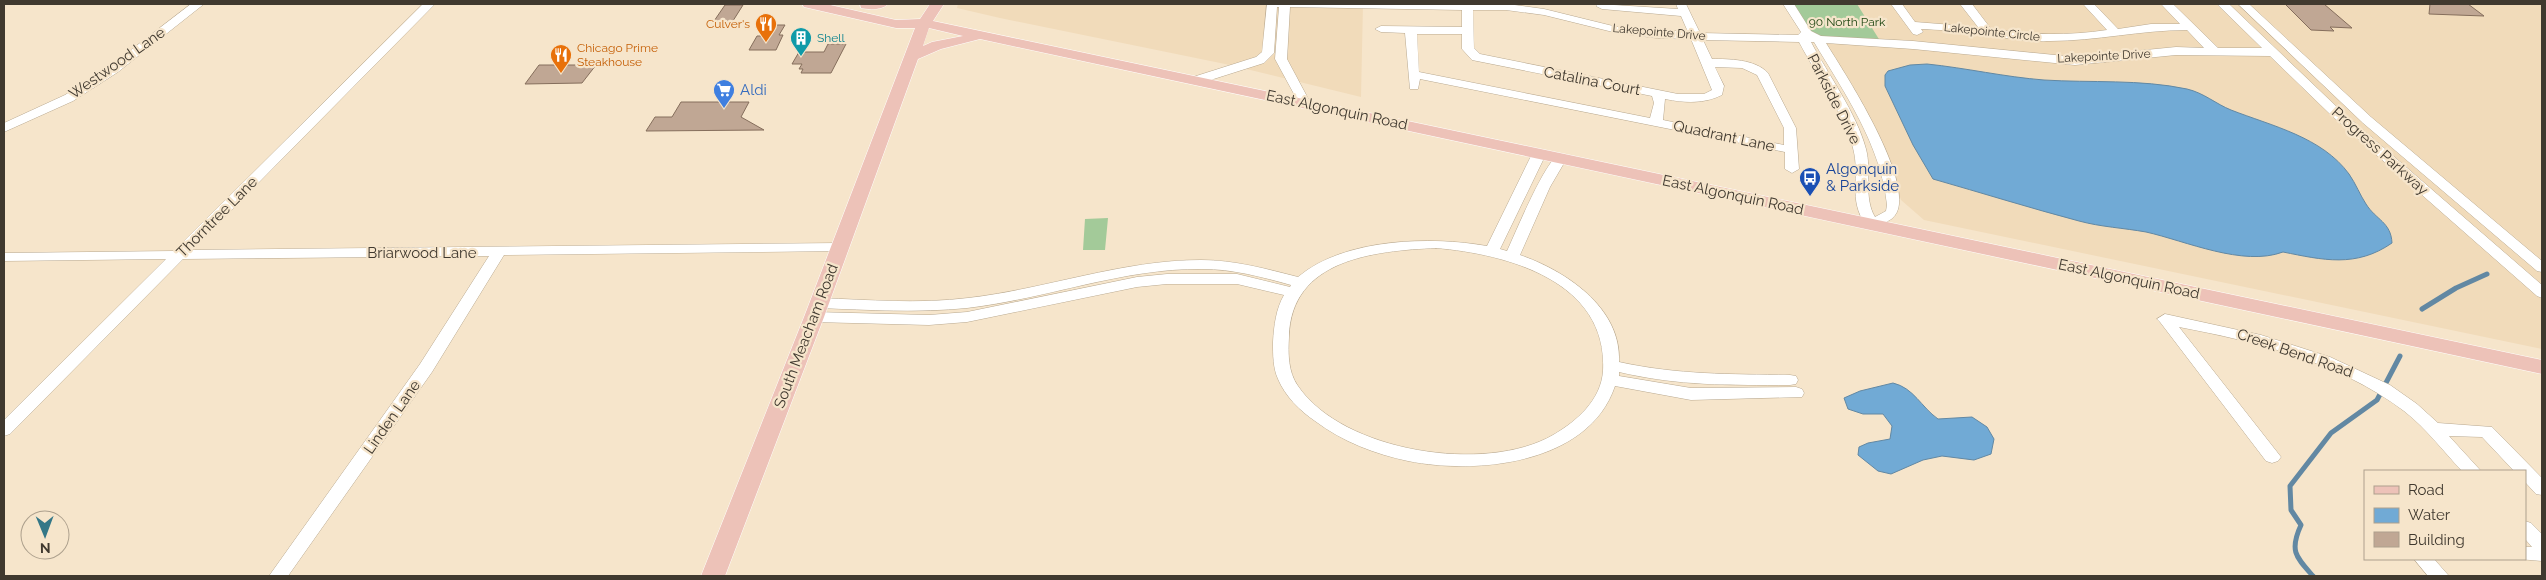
<svg xmlns="http://www.w3.org/2000/svg" width="2546" height="580" font-family="Raleway,sans-serif">
	<rect width="100%" height="100%" fill="#f6e5cb"/>
	<path fill="#f1dbba" d="M958 4H1363L1361 97 1230 65 1000 18 957 8Z
		M1793 4H2542V349L1924 220 1901 200 1883 146 1816 37Z"/>
	<path fill="#a3ca99" d="M1792 4H1857L1882 44 1817 39Z
		M1108 218 1105 250H1083L1085 219Z"/>
	<path fill="#71aad5" stroke="#6288a3" d="M1927 64C1966 68 2005 77 2044 80 2091 83 2140 79 2187 89 2204 93 2216 104 2231 110 2272 126 2322 137 2349 174 2356 184 2360 195 2366 204 2376 220 2391 222 2392 243 2356 268 2323 260 2283 252 2243 267 2186 241 2146 232 2124 228 2101 227 2079 221 2030 208 1982 193 1933 179L1913 145 1885 86V75L1888 71 1910 65Z
		M1893 383C1914 388 1921 407 1938 419L1972 417 1987 427 1994 439 1991 454 1974 460 1942 456 1923 460 1891 474 1878 471 1858 455 1859 447 1868 443 1890 439 1892 426 1883 414H1863L1848 409 1844 398 1860 391Z"/>
	<g fill="none" stroke-linecap="round" stroke-linejoin="round">
		<path stroke="#6288a3" stroke-width="5" d="M2422 309 2456 288 2487 274
			M2313 576C2296 557 2289 551 2301 525L2291 510 2290 486 2331 433 2377 400 2400 356"/>
	</g>
	<path fill="#c0a794" stroke="#856e5c" d="M2285 4H2324L2352 28 2330 27 2334 31 2311 30Z
		M2430 4H2468L2484 16 2429 14Z
		M725 5H743L731 24H712Z
		M769 25H785L779 35H783L776 50H749L757 36H763Z
		M828 44H846L831 73H801L803 69H799L802 64H792L799 52H824Z
		M539 65H596L582 83 525 84Z
		M681 102H749L741 117 764 130 646 131 655 117H672Z"/>
	<g fill="none" stroke-linecap="round" stroke-linejoin="round">
		<g stroke="#b9a990" stroke-width="1">
			<path id="minor" d="M191 4H204L118 72 73 101 4 132V123L65 95 110 66Z
				M423 4H435L192 250 840 243 847 247 840 251 504 255 432 372 288 576H269L420 364 489 256 183 259 10 434 4 436V420L166 259 4 261V253L174 251Z
				M1267 4H1507L1544 9 1617 27 1688 32 1681 16 1602 9 1596 6 1598 4 1678 9 1676 4H1686L1700 33 1798 35 1801 32 1783 4H1794L1811 31 1821 36 1913 41 2075 57 2176 47 2204 48 2187 30C2141 30 2096 41 2050 41 2024 42 2000 37 1974 33 1957 30 1938 30 1921 29L1923 32 1917 35 1913 34 1891 4H1902L1915 22 1978 27 1960 4H1972L1991 29C2030 35 2068 36 2107 30L2083 4H2094L2118 29 2151 24H2180L2161 4H2173L2218 48H2262L2217 4H2229L2339 109 2542 285V298L2537 296 2331 115 2270 56 2176 55 2075 65 1913 49 1826 43C1842 69 1930 202 1888 221 1881 225 1874 228 1866 226 1847 197 1861 178 1853 148 1842 111 1817 76 1799 42L1703 40 1712 59C1729 59 1755 59 1768 73L1796 128 1799 169 1792 173 1785 169V152L1420 79 1418 89H1410L1405 33 1381 32 1375 29 1381 26 1462 27V10L1290 7 1287 59 1311 104 1309 107H1301L1275 59 1279 7H1277L1274 53 1264 63 1201 83H1193V77L1256 57 1262 52ZM1473 10H1506L1544 15 1617 33 1657 38 1691 39 1712 90 1704 94H1678L1480 54 1474 48ZM1417 34H1462V49L1472 60 1652 96 1654 103 1650 118 1419 72ZM1811 42H1814C1844 92 1881 145 1887 205L1886 211 1875 217C1863 197 1872 171 1866 149 1856 112 1829 76 1811 42ZM1715 67 1742 68 1757 75 1784 128V145L1663 120 1665 99C1685 103 1704 104 1722 95L1724 86Z
				M2238 4H2249L2371 117 2542 261V272L2537 271 2363 123Z
				M1539 150 1546 154 1500 249 1507 251C1515 234 1546 158 1560 154L1565 155 1567 158 1550 187 1520 255C1564 270 1622 307 1619 362 1679 375 1729 374 1790 375L1796 376 1798 380 1796 384 1790 385C1729 385 1679 386 1619 372V376L1691 388 1796 387 1802 389 1804 393 1802 397 1691 400 1615 386C1589 464 1477 475 1408 461 1375 454 1343 442 1315 421 1300 411 1285 396 1278 379 1273 368 1273 355 1273 342 1274 325 1276 309 1284 295L1237 284H1167L1137 287 967 322 929 325 814 322 806 317 814 312 929 315 967 312 1137 277 1167 274H1237L1290 287 1291 285C1262 277 1233 269 1202 269 1123 268 1046 299 967 308 918 313 869 310 820 308L812 303 820 298C869 300 919 304 968 298 1046 289 1122 260 1201 260 1234 260 1267 269 1298 277 1344 238 1431 236 1487 246L1532 154ZM1436 248C1507 254 1608 281 1603 371 1601 400 1577 421 1553 435 1486 474 1343 452 1298 386 1288 372 1288 353 1289 337 1291 259 1374 251 1436 248Z
				M2165 314 2261 335 2330 357 2390 385 2417 404 2438 423 2492 427 2542 478V495L2536 494 2525 482V471H2514L2482 437 2449 436 2481 471H2462C2443 451 2426 428 2404 411 2339 362 2258 342 2179 327L2281 457 2278 461 2272 463 2266 461 2160 322 2157 319Z
				M2525 521 2531 523 2542 534V561L2518 559H2525V547H2532L2525 539Z
				M2414 559H2434L2449 576H2428Z"/>
		</g>
		<g stroke="#fff" stroke-width="1">
			<path id="major" d="M802 4H826L896 20 920 19 930 4H944L933 21 2542 360V374L980 39 941 49 918 59 824 317 725 576H701L804 317 915 28H896L804 7ZM929 28 963 36 932 42 923 46Z
				M860 4H888C883 10 869 10 861 8Z"/>
		</g>
		<use href="#minor" fill="#fff" fill-rule="evenodd"/>
		<use href="#major" fill="#edc2b8" fill-rule="evenodd"/>
	</g>
	<defs>
		<g id="restaurant-pin" transform="scale(1.125)"><path d="M0 17L-7.5 6A9.5 9.5 0 1 1 7.5 6Z" fill="#e8710a" stroke="#f6e5cb"/><path d="M-5-6h1v4h1v-4h1v4h1v-4h1v5L-1.5 .5V6h-2V.5L-5-1ZM5-6V6H3V1.5H1.5Q1.5-4 5-6Z" fill="#fff"/></g>
		<g id="building-pin" transform="scale(1.125)"><path d="M0 17L-7.5 6A9.5 9.5 0 1 1 7.5 6Z" fill="#0f9aa8" stroke="#f6e5cb"/><path d="M-4-6H4V6H1V3H-1V6H-4ZM-2.5-4.3h1.7v1.8h-1.7ZM.8-4.3h1.7v1.8H.8ZM-2.5-1h1.7V.8h-1.7ZM.8-1h1.7V.8H.8Z" fill="#fff"/></g>
		<g id="supermarket-pin" transform="scale(1.125)"><path d="M0 17L-7.5 6A9.5 9.5 0 1 1 7.5 6Z" fill="#3f7fe0" stroke="#f6e5cb"/><path d="M-6-5.5h2.5l.6 2H6L4.5 2H-2.5L-4.4-4H-6ZM-1.5 3.2a1.3 1.3 0 1 0 .1 0ZM3 3.2a1.3 1.3 0 1 0 .1 0Z" fill="#fff"/></g>
		<g id="bus-pin" transform="scale(1.125)"><path d="M0 17L-7.5 6A9.5 9.5 0 1 1 7.5 6Z" fill="#1a4fb4" stroke="#f6e5cb"/><path d="M-5-6H5V4H4V6H2V4H-2V6H-4V4H-5ZM-3.5-4V0h7V-4ZM-3.5 1.2v1.5H-2V1.2ZM2 1.2v1.5H3.5V1.2Z" fill="#fff"/></g>
	</defs>
	<g fill-rule="evenodd">
		<use href="#restaurant-pin" x="766" y="24"/>
		<use href="#building-pin" x="801" y="38"/>
		<use href="#restaurant-pin" x="561" y="55"/>
		<use href="#supermarket-pin" x="724" y="90"/>
		<use href="#bus-pin" x="1810" y="178"/>
	</g>
	<g text-anchor="middle" stroke-width="4.5" stroke-linejoin="round" paint-order="stroke">
		<g font-size="12" fill="#1e4611" stroke="#f6e5cb">
			<text x="1847" y="26">90 North Park</text>
		</g>
		<g font-size="12" fill="#c56008" stroke="#f6e5cb" text-anchor="end">
			<text x="750" y="28">Culver's</text>
			<text x="577" y="52" text-anchor="start">Chicago Prime<tspan x="577" dy="14">Steakhouse</tspan></text>
		</g>
		<g font-size="12" fill="#40392f" stroke="#f6e5cb">
			<text transform="translate(1659 32) rotate(5)" y="4">Lakepointe Drive</text>
			<text transform="translate(1992 32) rotate(6)" y="4">Lakepointe Circle</text>
			<text transform="translate(2104 56) rotate(-3)" y="4">Lakepointe Drive</text>
		</g>
		<g font-size="12" fill="#0d838f" stroke="#f6e5cb" text-anchor="start">
			<text x="817" y="42">Shell</text>
		</g>
		<g font-size="15" fill="#40392f" stroke="#f6e5cb">
			<text transform="translate(117 63) rotate(-35)" y="5">Westwood Lane</text>
			<text transform="translate(1592 81) rotate(11)" y="5">Catalina Court</text>
			<text transform="translate(1834 99) rotate(63)" y="5">Parkside Drive</text>
			<text transform="translate(1337 110) rotate(12)" y="5">East Algonquin Road</text>
			<text transform="translate(1724 136) rotate(12)" y="5">Quadrant Lane</text>
			<text transform="translate(2380 151) rotate(42)" y="5">Progress Parkway</text>
			<text transform="translate(1733 195) rotate(12)" y="5">East Algonquin Road</text>
			<text transform="translate(217 217) rotate(-45)" y="5">Thorntree Lane</text>
			<text x="422" y="258">Briarwood Lane</text>
			<text transform="translate(2129 279) rotate(12)" y="5">East Algonquin Road</text>
			<text transform="translate(806 336) rotate(-69)" y="5">South Meacham Road</text>
			<text transform="translate(2295 353) rotate(19)" y="5">Creek Bend Road</text>
			<text transform="translate(392 417) rotate(-55)" y="5">Linden Lane</text>
		</g>
		<g font-size="15" fill="#366cbe" stroke="#f6e5cb" text-anchor="start">
			<text x="740" y="95">Aldi</text>
		</g>
		<g font-size="15" fill="#164399" stroke="#f6e5cb" text-anchor="start">
			<text x="1826" y="174">Algonquin<tspan x="1826" dy="17">&amp; Parkside</tspan></text>
		</g>
	</g>
	<rect width="2546" height="580" fill="none" stroke="#40392f" stroke-width="10"/>
	<rect x="2364" y="470" width="162" height="90" fill="#f6e5cb" stroke="#ada08d"/>
	<rect x="2374" y="486" width="25" height="8" fill="#edc2b8" stroke="#ada08d"/>
	<text x="2408" y="495" font-size="15" fill="#40392f">Road</text>
	<rect x="2374" y="508" width="25" height="15" fill="#71aad5" stroke="#ada08d"/>
	<text x="2408" y="520" font-size="15" fill="#40392f">Water</text>
	<rect x="2374" y="532" width="25" height="15" fill="#c0a794" stroke="#ada08d"/>
	<text x="2408" y="545" font-size="15" fill="#40392f">Building</text>
	<g transform="translate(45 535) rotate(179)"><circle r="24" fill="#f6e5cb" stroke="#ada08d"/>
	<path d="M0-4L9 19L0 12L-9 19Z" fill="#347787"/>
	<text y="-8" font-size="14" font-weight="bold" text-anchor="middle" fill="#40392f">N</text>
	</g>
</svg>
